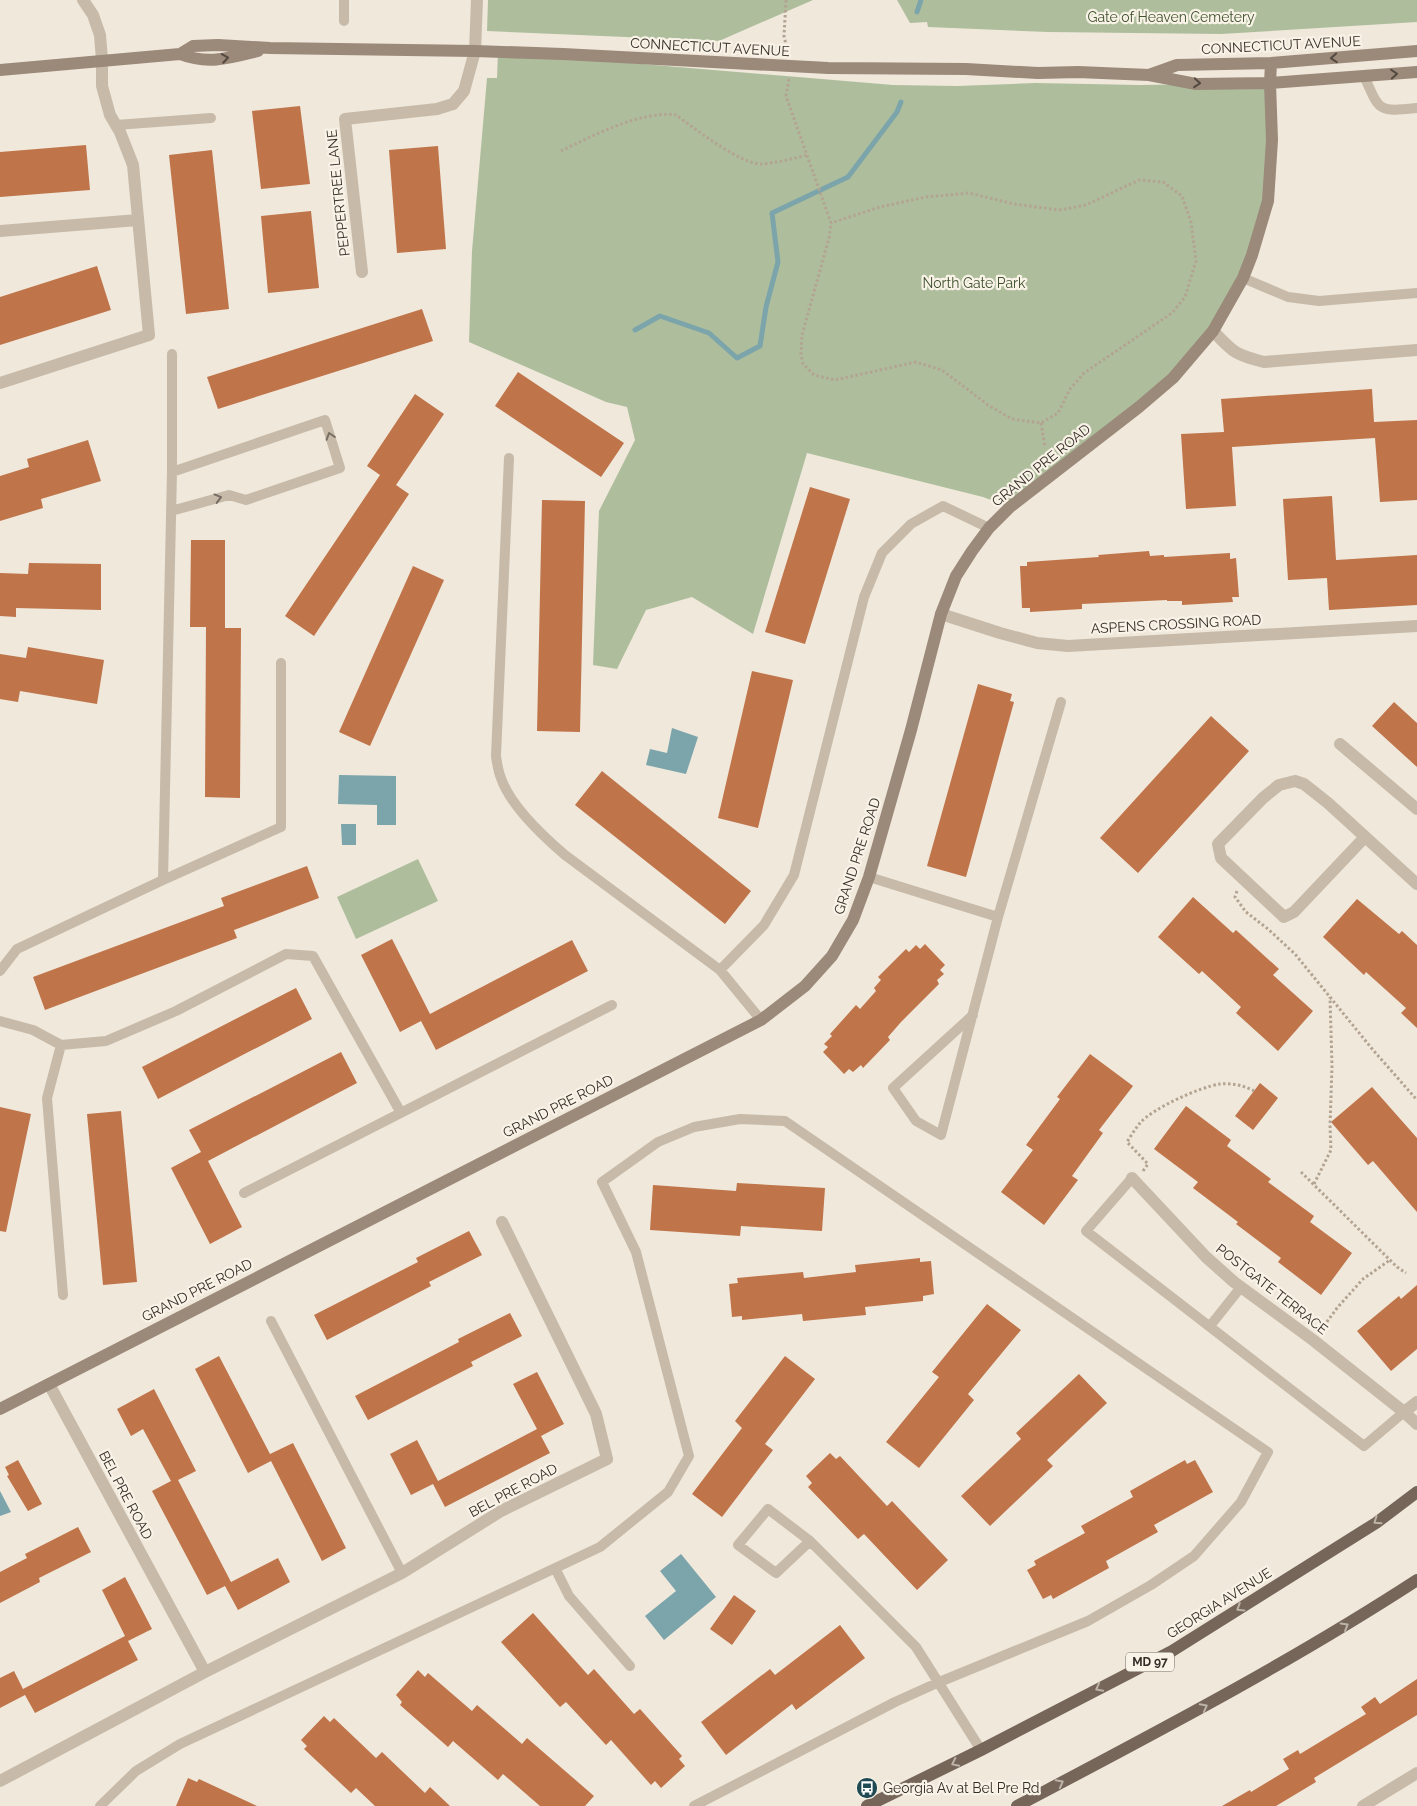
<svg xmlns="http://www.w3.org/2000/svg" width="1417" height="1806" font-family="Raleway,sans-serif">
	<rect width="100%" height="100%" fill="#f0e8db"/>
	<path fill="#aebe9c" d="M488 0H813L719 41 487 31Z
		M897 0H1417V22L1221 34 1048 32 928 27 927 22 910 23Z
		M498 52 893 85 957 86 1035 83 1140 85 1270 83 1268 201 1252 255 1194 355 1010 507 983 497 807 453 753 634 692 597 646 610 617 669 593 665 599 511 635 440 627 407 606 402 469 342 472 251 487 78H497Z
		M418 859 438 901 356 939 337 897Z"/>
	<path fill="#7ba4ab" d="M672 728 698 737 686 774 646 765 650 749 667 753Z
		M339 775 396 776V825H377V805L338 804Z
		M341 824H356V845H342Z
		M0 1491 11 1512 0 1516Z
		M681 1554 716 1597 664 1640 645 1616 676 1591 660 1571Z"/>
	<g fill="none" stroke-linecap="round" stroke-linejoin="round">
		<path stroke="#7ba4ab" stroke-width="5" d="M917 12 921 0
			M635 330 660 316 709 333 737 358 760 346 766 307 778 262 772 213 848 177 897 112 901 102"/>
	</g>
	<path fill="#bf744a" d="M300 106 310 184 261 189 252 111Z
		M86 145 90 190 0 197V152Z
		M438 146 446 249 397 253 389 150Z
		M212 150 229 309 186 314 169 155Z
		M311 211 319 288 268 293 261 216Z
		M97 266 111 310 0 345V297Z
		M422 309 433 341 218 409 207 377Z
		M518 372 624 443 601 477 495 406Z
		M1372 389 1374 422 1417 420V500L1380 502 1375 438 1232 447 1236 506 1186 509 1181 434 1224 432 1221 399Z
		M415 394 444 414 396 485 409 494 314 636 285 616 380 475 367 466Z
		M88 440 101 481 41 499 43 508 0 521V476L29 467 27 459Z
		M810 487 850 499 805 644 765 632Z
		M1332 496 1336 560 1417 555V605L1329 610 1327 578 1288 580 1283 499Z
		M542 500 585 501 580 732 537 731Z
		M191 540H225V628H241L240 798 205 797 206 627H190Z
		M1149 551 1150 556 1164 555V557L1230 553V559L1236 558 1239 597H1232L1233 602 1182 605V601H1167V600L1082 604V609L1030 612V608H1022L1020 566H1027V562L1099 557 1098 555Z
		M29 563 101 564V610L16 608V617L0 616V573L28 574Z
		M413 566 444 580 370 746 339 732Z
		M28 647 104 660 97 704 20 691 18 702 0 699V654L26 658Z
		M752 671 793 680 758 828 718 818Z
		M978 684 1012 694 1010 701 1014 702 966 877 927 866Z
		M1394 702 1417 723V767L1372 726Z
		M1211 716 1249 751 1138 873 1100 838Z
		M602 771 751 891 725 924 575 805Z
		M307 866 319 898 234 930 237 938 45 1010 33 977 224 906 221 898Z
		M1193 897 1233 933 1236 930 1279 969 1273 975 1313 1011 1278 1051 1236 1013 1241 1007 1202 971 1199 974 1158 937Z
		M1357 899 1399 934 1402 931 1417 945V1028L1401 1013 1406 1008 1366 972 1364 975 1323 937Z
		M392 939 430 1014 572 940 588 971 436 1050 421 1021 400 1032 361 955Z
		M925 944 945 965 940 970 944 974 937 980 939 984 901 1022 888 1037 890 1040 863 1068 861 1065 853 1072 849 1069 844 1074 823 1052 828 1047 824 1044 832 1036 830 1034 856 1005 860 1009 876 991 874 988 881 980 878 977 906 949 909 952 916 945 920 949Z
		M296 988 312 1019 158 1099 142 1067Z
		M341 1052 357 1083 208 1161 242 1227 210 1244 171 1168 201 1152 189 1130Z
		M1090 1054 1133 1086 1099 1130 1103 1133 1072 1176 1078 1180 1044 1225 1001 1192 1033 1150 1026 1145 1060 1099 1057 1097Z
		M1260 1083 1278 1098 1253 1130 1235 1116Z
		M1372 1087 1417 1138V1212L1373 1161 1368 1165 1331 1122Z
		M1186 1106 1231 1140 1227 1146 1271 1179 1268 1182 1314 1216 1310 1222 1352 1253 1321 1295 1278 1262 1281 1258 1236 1224 1238 1222 1193 1188 1198 1182 1154 1149Z
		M0 1107 31 1114 6 1232 0 1231Z
		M121 1111 137 1282 103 1285 87 1114Z
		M737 1183 825 1188 822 1231 741 1226 740 1236 650 1230 653 1185 736 1191Z
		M469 1231 482 1255 429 1282 431 1286 327 1340 314 1315 418 1262 416 1258Z
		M920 1258V1262L931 1261 934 1294 923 1296V1301L865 1307 866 1315 803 1321 802 1314 742 1320V1316L732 1317 729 1284 738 1283 737 1278 803 1272 804 1278 856 1272 855 1265Z
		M1417 1285V1349L1391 1371 1357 1331 1399 1296 1401 1299Z
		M987 1304 1021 1330 968 1394 974 1400 919 1468 886 1442 939 1377 932 1372Z
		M510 1313 522 1336 471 1362 473 1366 368 1420 355 1396 459 1342 458 1339Z
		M219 1356 270 1454 293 1443 346 1548 322 1561 271 1461 248 1473 195 1369Z
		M785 1356 815 1379 765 1444 773 1450 722 1517 692 1494 742 1428 735 1421Z
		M537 1372 564 1424 541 1436 550 1453 445 1507 433 1484 411 1495 390 1454 417 1440 438 1481 537 1429 513 1384Z
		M1079 1374 1107 1403 1047 1460 1053 1466 990 1526 961 1496 1021 1439 1016 1433Z
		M154 1389 196 1471 178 1480 231 1582 278 1558 290 1582 238 1610 225 1586 207 1595 152 1491 171 1481 143 1429 131 1436 117 1409Z
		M830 1453 836 1459 840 1456 887 1506 892 1501 948 1560 917 1590 864 1534 858 1539 808 1487 812 1483 806 1476Z
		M18 1460 42 1504 28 1511 7 1476 9 1475 5 1467Z
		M1185 1460 1187 1464 1195 1460 1213 1492 1154 1525 1158 1532 1106 1561 1109 1568 1053 1599 1051 1595 1043 1599 1027 1570 1036 1565 1034 1561 1085 1533 1081 1526 1133 1497 1130 1491Z
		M78 1527 91 1552 39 1578 40 1582 0 1603V1572L27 1558 25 1554Z
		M125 1577 152 1629 128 1641 138 1660 35 1713 25 1695 0 1708V1678L14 1671 23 1689 125 1636 102 1590Z
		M734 1595 756 1611 732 1645 710 1629Z
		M533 1613 588 1675 594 1669 634 1714 640 1709 682 1756 679 1759 685 1766 661 1788 655 1781 651 1785 611 1740 606 1745 566 1702 560 1707 501 1642Z
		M840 1625 865 1658 796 1710 792 1704 726 1755 701 1722 770 1669 775 1675Z
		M418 1670 425 1677 428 1673 472 1711 477 1705 522 1744 527 1738 594 1796 585 1806H540L503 1774 498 1780 453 1741 448 1747 400 1705 402 1702 396 1695Z
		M1417 1679V1715L1314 1778 1316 1782 1276 1806H1222L1250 1790 1251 1792 1289 1769 1283 1759 1298 1750 1300 1754 1366 1714 1361 1707 1375 1697 1380 1704Z
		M324 1716 330 1722 334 1718 376 1758 382 1752 425 1793 430 1787 450 1806H375L356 1788 351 1793 304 1749 307 1746 301 1740Z
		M188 1778 197 1782 199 1779 257 1806H176Z"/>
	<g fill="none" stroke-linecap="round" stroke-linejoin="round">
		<path stroke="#b3a492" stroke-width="3" stroke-dasharray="2.5 2.5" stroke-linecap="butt" d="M786 0 784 36 788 53
			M789 79 786 96 831 223 829 238 802 335 801 354 803 364 814 375 835 380 916 362 942 370 988 405 1012 419 1041 423 1058 413 1070 389 1084 373 1172 313 1185 297 1196 261 1191 222 1182 196 1163 182 1139 180 1086 205 1059 210 1014 204 969 193 926 197 880 207 831 223
			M561 151C592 136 642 110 676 115 694 128 740 164 761 164 776 163 792 159 807 155
			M1041 423 1045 447
			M1237 891 1235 897 1246 912 1268 929 1295 954 1373 1050 1417 1100
			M1143 1171 1148 1164 1127 1142C1131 1136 1135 1129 1140 1123 1153 1108 1200 1087 1220 1084 1232 1083 1243 1085 1254 1091
			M1301 1172 1397 1267 1406 1273
			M1314 1184 1331 1150 1330 1126 1332 1066 1330 997
			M1321 1330 1337 1308 1363 1279 1390 1260"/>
		<path stroke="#c7baa8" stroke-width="10" d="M344 21V0
			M1364 76C1380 112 1378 112 1417 108
			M116 125 211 118
			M1243 278 1288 297 1319 301 1417 293
			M509 458 496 756C497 763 498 771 501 778 510 805 544 837 565 855L720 970 761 1020
			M172 472V354
			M869 877 998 917
			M163 880C165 744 168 608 172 472L325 420 340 468 246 500 229 495 171 511
			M720 970 764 925 794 875 864 597 882 553 911 524 943 506 989 528
			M0 971 17 949 163 880 281 827V663
			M973 1015 893 1088 916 1121 941 1135 998 917 1061 702
			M0 1021 33 1030 61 1045 106 1041 176 1011 286 954 313 956 401 1113
			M61 1045 47 1098 63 1295
			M1132 1178 1086 1231 1364 1446 1404 1412
			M244 1193 612 1005
			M271 1321 402 1573
			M1210 1326 1241 1287
			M810 1541 776 1573 738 1545 768 1509 810 1541 916 1647 981 1750
			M555 1568 569 1596 630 1666
			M100 1806 136 1771 180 1744 600 1547 668 1492 689 1456 636 1252 602 1182 658 1142 694 1127 740 1119 785 1121 1268 1452 1241 1502 1194 1556 1151 1585 1088 1621 937 1683 895 1702 694 1806"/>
		<path stroke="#c7baa8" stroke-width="12" d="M0 231 138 220
			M362 272 345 119 437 109 453 104 464 91 475 51 477 0
			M1213 331C1233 352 1235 355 1264 362L1417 350
			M0 383 149 335 133 165 120 132 110 115 102 86V60L100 35 93 15 83 0
			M941 614 1000 633 1037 643 1068 646 1417 626
			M1340 744 1417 809
			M1365 837 1294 912 1284 917 1221 858 1218 844 1263 798 1279 785 1295 781 1304 784 1328 803 1417 884
			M1132 1178 1206 1257 1234 1282 1313 1340 1404 1412 1417 1424
			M49 1384 205 1672
			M1404 1412 1417 1402
			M0 1781 205 1672 402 1573 501 1511 607 1459 596 1414 502 1222
			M1363 1806 1417 1773"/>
		<path stroke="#9b8979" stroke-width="12" d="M180 54C208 65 230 58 258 51
			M0 70 180 54 193 46 218 45 270 48 475 51 563 54 828 68 966 69 1038 73 1078 72 1149 75 1196 84 1270 83 1417 72
			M1149 75 1177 65 1271 63 1417 51
			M0 1409 761 1020 805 986 832 956 853 920 869 877 911 730 941 614 956 576 972 551 989 528 1010 507 1139 407 1173 378 1213 331 1243 278 1252 255 1268 201 1272 140 1270 83 1271 63"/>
		<path stroke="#756659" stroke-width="12" d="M867 1806 981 1750 1172 1651 1376 1523 1417 1492
			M1017 1806C1153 1734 1288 1664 1417 1580"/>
	</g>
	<defs><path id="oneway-chevron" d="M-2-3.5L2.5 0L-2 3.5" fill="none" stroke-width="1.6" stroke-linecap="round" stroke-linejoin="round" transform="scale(1.25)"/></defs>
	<g stroke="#534940">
		<use href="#oneway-chevron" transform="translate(225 58) rotate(-9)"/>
		<use href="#oneway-chevron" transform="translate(1334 58) rotate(176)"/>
		<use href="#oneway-chevron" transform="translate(1394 74) rotate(-4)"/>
		<use href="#oneway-chevron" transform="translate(1197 83) rotate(5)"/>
	</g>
	<g stroke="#766c61">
		<use href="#oneway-chevron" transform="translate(330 436) rotate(-108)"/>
		<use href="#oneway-chevron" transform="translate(218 498) rotate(-15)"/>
	</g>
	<g stroke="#bdb3a7">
		<use href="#oneway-chevron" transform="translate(1377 1521) rotate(145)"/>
		<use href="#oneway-chevron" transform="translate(1240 1608) rotate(148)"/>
		<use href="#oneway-chevron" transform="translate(1345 1626) rotate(-30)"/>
		<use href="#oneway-chevron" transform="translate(1099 1688) rotate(152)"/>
		<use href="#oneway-chevron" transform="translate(1204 1707) rotate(-28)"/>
		<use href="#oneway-chevron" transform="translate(955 1763) rotate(154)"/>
		<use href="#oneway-chevron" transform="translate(1060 1783) rotate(-28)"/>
	</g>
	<defs>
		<g id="bus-disc" transform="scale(1.125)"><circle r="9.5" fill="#204a53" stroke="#f8f2e7"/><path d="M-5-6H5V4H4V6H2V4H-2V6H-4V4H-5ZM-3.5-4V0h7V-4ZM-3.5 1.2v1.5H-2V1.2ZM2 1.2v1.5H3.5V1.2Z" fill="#fff"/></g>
	</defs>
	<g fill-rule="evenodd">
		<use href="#bus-disc" x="867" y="1788"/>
	</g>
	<g text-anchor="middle" stroke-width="4.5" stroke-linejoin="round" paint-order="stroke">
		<rect fill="#f8f2e7" stroke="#6f6861" stroke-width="1" x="1126" y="1652.5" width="48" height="19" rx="4"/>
		<g font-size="12" font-weight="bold" fill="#342d27">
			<text x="1150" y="1666">MD 97</text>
		</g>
		<g font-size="14" fill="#3f512d" stroke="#f8f2e7">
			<text x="1171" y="22">Gate of Heaven Cemetery</text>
			<text x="974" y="288">North Gate Park</text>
		</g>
		<g font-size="14" fill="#342d27" stroke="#f8f2e7">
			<text transform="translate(1281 45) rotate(-3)" y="5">CONNECTICUT AVENUE</text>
			<text transform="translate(710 47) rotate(3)" y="5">CONNECTICUT AVENUE</text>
			<text transform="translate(338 193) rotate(-96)" y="5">PEPPERTREE LANE</text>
			<text transform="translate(1041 465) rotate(-39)" y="5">GRAND PRE ROAD</text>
			<text transform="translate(1176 624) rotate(-3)" y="5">ASPENS CROSSING ROAD</text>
			<text transform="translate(857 856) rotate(-72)" y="5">GRAND PRE ROAD</text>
			<text transform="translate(558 1106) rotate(-27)" y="5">GRAND PRE ROAD</text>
			<text transform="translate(1272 1289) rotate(38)" y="5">POSTGATE TERRACE</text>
			<text transform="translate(197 1290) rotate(-27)" y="5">GRAND PRE ROAD</text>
			<text transform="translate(513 1490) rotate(-28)" y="5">BEL PRE ROAD</text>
			<text transform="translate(126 1495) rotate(62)" y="5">BEL PRE ROAD</text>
			<text transform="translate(1219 1603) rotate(-32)" y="5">GEORGIA AVENUE</text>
		</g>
		<g font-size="14" fill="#342d27" stroke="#f8f2e7" text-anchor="start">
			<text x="883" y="1793">Georgia Av at Bel Pre Rd</text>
		</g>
	</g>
</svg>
